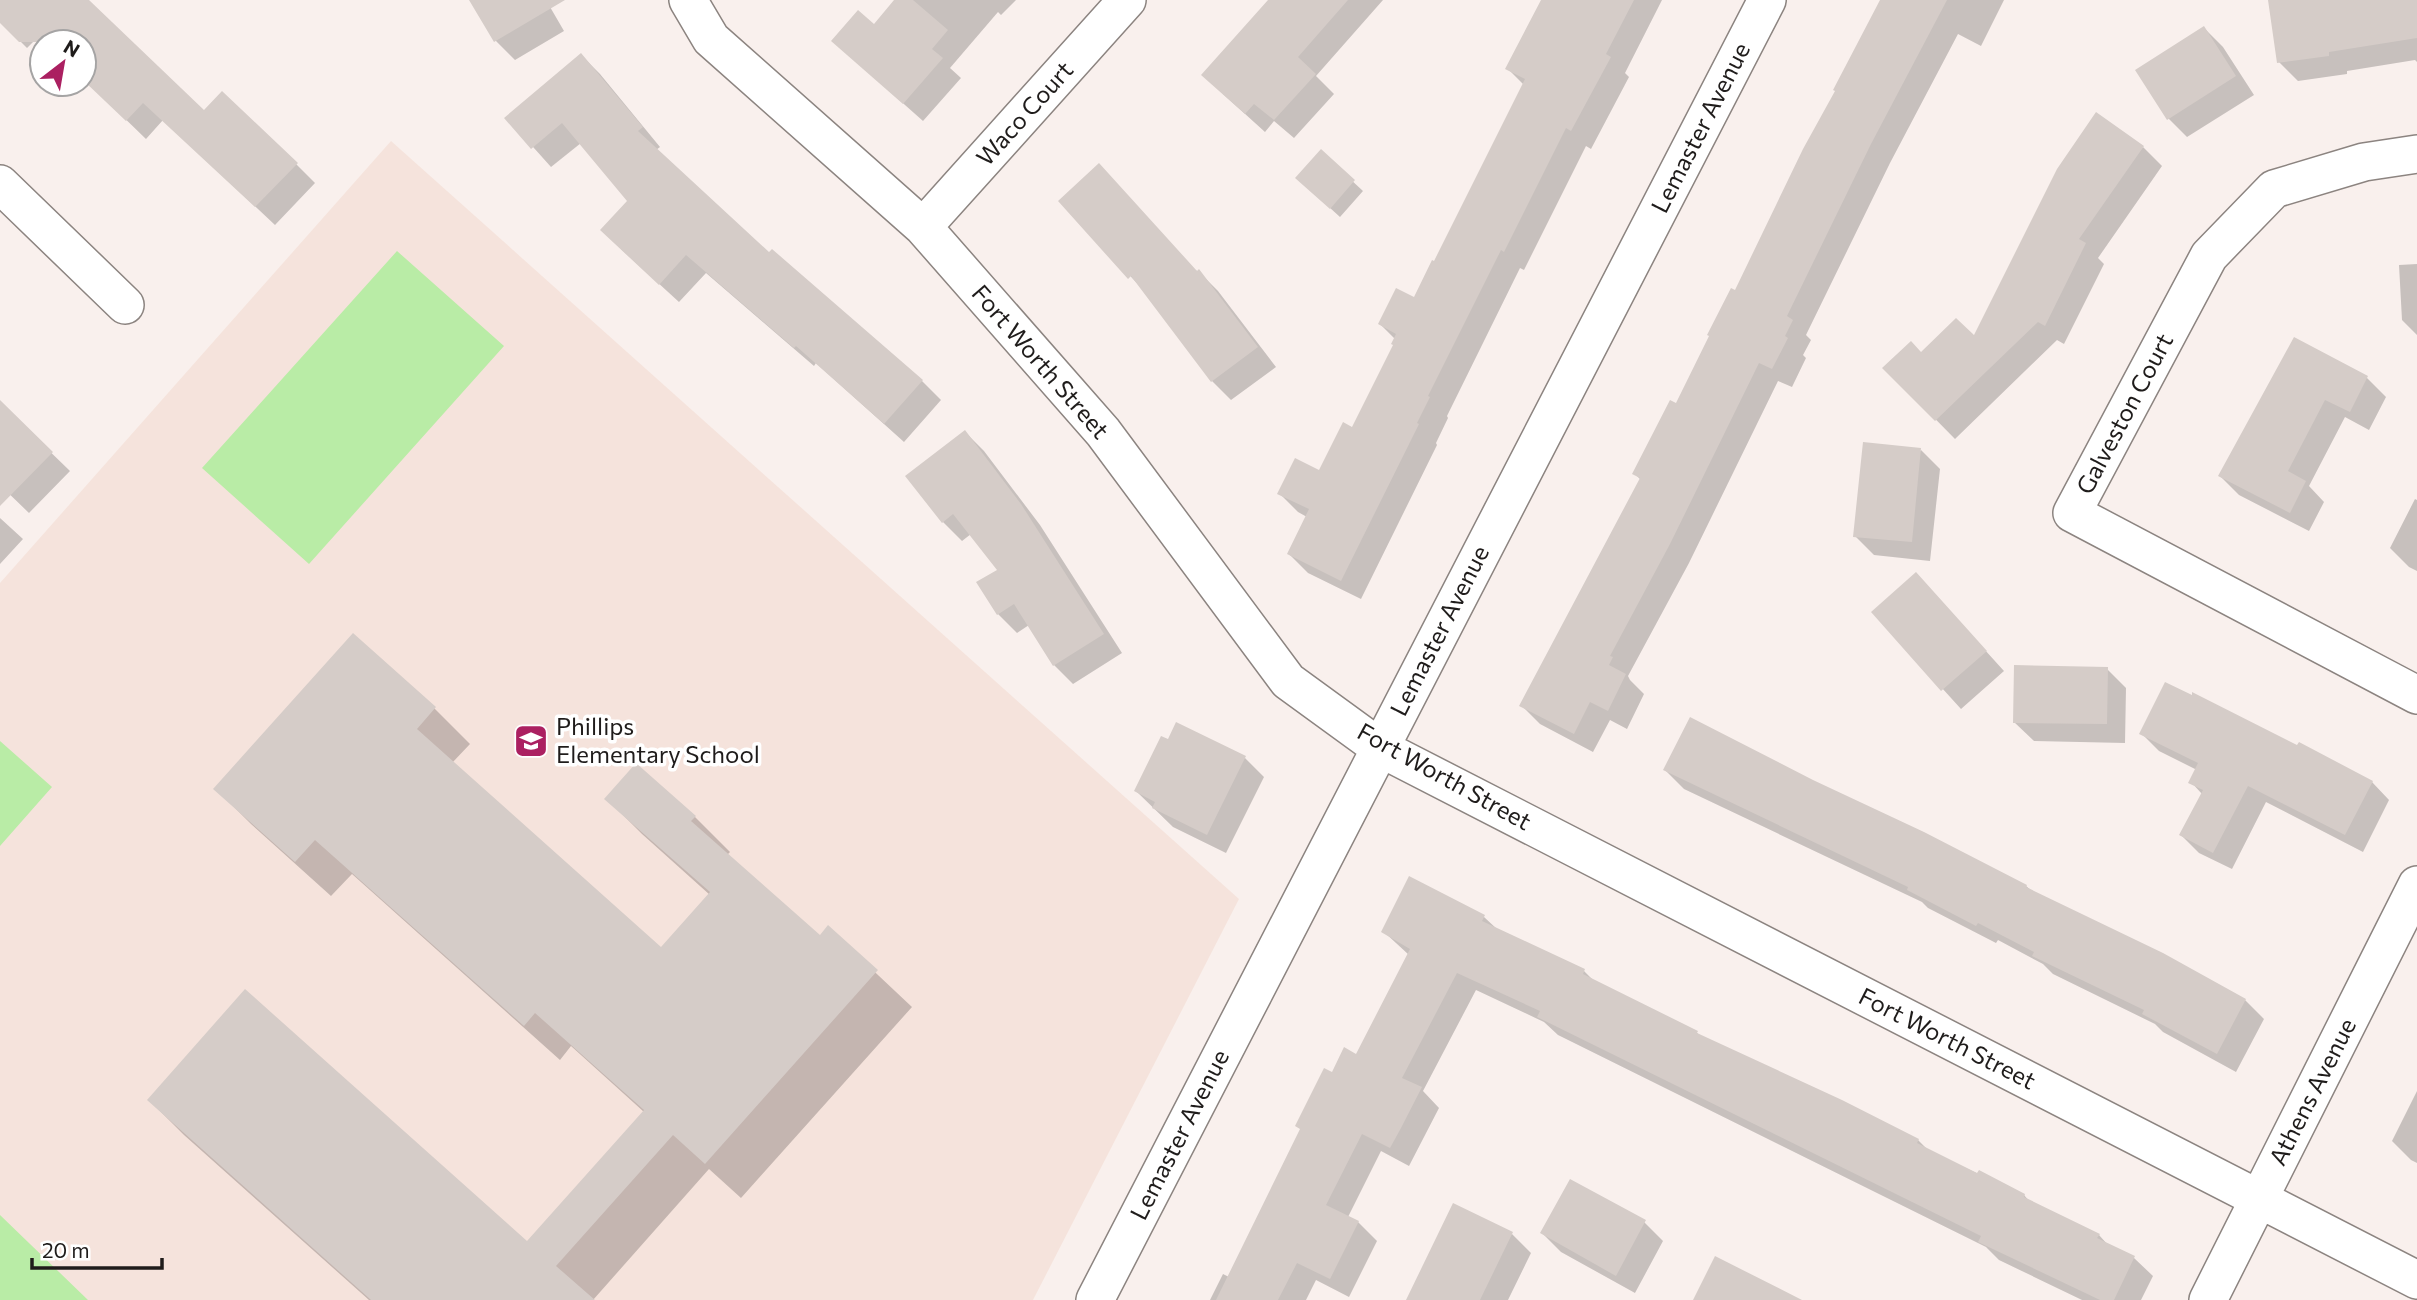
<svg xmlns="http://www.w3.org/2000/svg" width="2417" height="1300" font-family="Commissioner,sans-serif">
	<rect width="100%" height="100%" fill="#f9f0ed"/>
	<path fill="#f5e3dc" d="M391 141 1239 899 1033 1300H0V583Z"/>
	<path fill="#b9eca6" d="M397 251 504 346 309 564 202 468Z
		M0 741 52 787 0 846Z
		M0 1215 88 1300H0Z"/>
	<path fill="#0003" d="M0 0H87L204 113 296 164 315 183 275 225 163 120 146 139 84 79V42H45L39 36 27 48 0 21Z
		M471 0H546L564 31 515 60 496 41Z
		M897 0H1016L1001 15 998 12 950 68 961 78 923 121 833 41 874 26Z
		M1270 0H1383L1316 76 1334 94 1294 138 1274 121 1265 132 1223 94Z
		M1569 0H1662L1625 73 1629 77 1591 149 1586 146 1524 270 1520 268 1447 416 1448 418 1436 443 1437 445 1361 599 1308 573 1289 554 1307 517 1298 512 1279 493 1319 472 1353 429 1395 346V339L1380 324 1415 300 1524 85 1507 68Z
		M1886 0H2004L1981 46 1958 34 1890 163 1806 335 1811 340 1803 355 1806 358 1792 387 1778 381 1689 563 1628 676 1630 680 1644 694 1627 729 1610 720 1593 752 1540 724 1521 705 1641 480 1635 474 1677 405Z
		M2322 0H2417V62L2415 60 2347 71V74L2298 81 2279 62Z
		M2204 28 2223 47 2254 95 2187 137 2168 118Z
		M581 55 600 74 660 147 656 150 770 255 922 381 941 400 904 442 816 363 814 366 706 273 679 302 621 249 629 201 581 143 551 167 507 118Z
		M2143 147 2162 166 2098 258 2104 264 2064 344 2057 340 1955 439 1885 368 1974 338Z
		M1321 152 1363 191 1340 217 1307 187Z
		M1060 201 1199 272 1218 291 1276 367 1231 400 1212 381 1149 296Z
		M2417 264V335L2402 320 2399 265Z
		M2295 339 2367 378 2386 397 2369 430 2345 417 2309 486 2324 502 2309 531 2239 495 2220 476Z
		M0 403 70 471 29 513 0 485Z
		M965 432 984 451 1040 525 1122 653 1073 684 1054 665 1029 625 1017 633 998 614 999 570 971 534 962 541 943 522Z
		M1921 450 1940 469 1930 561 1874 555 1855 536Z
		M2415 499 2417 500V571L2409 567 2390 548Z
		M0 518 23 539 0 564Z
		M1916 574 2004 671 1961 709 1873 612Z
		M2107 669 2126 688 2125 743 2034 741 2014 722Z
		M434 708 470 744 452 763 661 950 710 895 642 834 607 799 636 765 695 817 730 852 727 855 820 937 828 928 912 1007 741 1198 709 1169 593 1300H369L184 1135 149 1100 527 1243 644 1112 571 1046 560 1060 352 874 331 896 251 824 216 789Z
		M2142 734 2372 782 2389 800 2363 852 2266 802 2232 869 2199 853 2181 835 2202 794 2191 782 2197 770 2159 751Z
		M1245 758 1264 777 1226 853 1173 827 1136 791Z
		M1665 770 1813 782 2026 886 2032 891 2245 1000 2264 1019 2236 1072 2163 1032 2155 1024 2053 974 2043 964 1998 940 1996 943 1928 908 1922 902 1684 789Z
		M1410 879 1484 917 1498 930 1584 971 1595 982 1697 1033 1702 1037 1918 1140 1929 1151 2024 1195 2030 1202 2099 1235 2108 1245 2134 1258 2153 1276 2141 1300H2082L1999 1260 1986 1247 1558 1035 1544 1022 1476 990 1423 1091 1439 1108 1409 1166 1381 1151 1348 1217 1358 1222 1377 1241 1349 1297 1316 1280 1306 1300H1210L1223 1274 1229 1277 1333 1074 1357 1056 1409 955 1383 931Z
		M2417 1091V1163L2411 1160 2392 1141Z
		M1644 1222 1663 1241 1635 1293 1561 1252 1542 1233Z
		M1512 1234 1531 1253 1508 1300H1408Z"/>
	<path fill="#d5ccc8" d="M0 0H89L204 110 222 91 298 163 255 207 143 103 126 121 84 81V42H19L0 23Z
		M469 0H565L494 42Z
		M894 0H913L948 30 932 49 943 58 903 104 831 41 858 10 874 24Z
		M1268 0H1348L1298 57 1316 74 1274 120 1254 104 1245 114 1201 75Z
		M1541 0H1634L1606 54 1611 57 1571 131 1566 128 1504 252 1501 250 1428 396 1430 397 1417 423 1419 424 1341 581 1287 554 1309 509 1277 494 1295 458 1319 470 1343 422 1352 427 1393 345 1391 344 1396 334 1378 324 1396 288 1414 297 1432 260 1434 261 1525 79 1505 69Z
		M1880 0H1947L1871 144 1787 316 1793 320 1785 336 1788 338 1772 369 1759 363 1670 544 1610 656 1613 657 1609 665 1626 674 1608 711 1590 702 1574 734 1519 706 1640 478 1632 474 1670 400 1676 403 1709 336 1707 335 1731 288 1735 290 1803 149 1835 91 1833 90Z
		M2268 0H2417V38L2329 52V56L2277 63Z
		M2204 26 2236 76 2167 120 2135 70Z
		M581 53 643 127 638 131 769 252 772 249 923 380 884 424 796 346 794 348 686 255 659 285 600 230 627 201 562 123 531 149 504 118Z
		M2096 112 2144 146 2079 239 2086 243 2045 326 2038 322 1935 421 1882 368 1911 341 1921 352 1956 318 1974 335 2057 169Z
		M1321 149 1355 180 1330 209 1295 178Z
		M1099 163 1197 271 1199 269 1258 347 1211 382 1131 276 1128 279 1058 201Z
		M2294 337 2368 376 2350 412 2325 400 2288 471 2306 481 2290 513 2218 476Z
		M0 400 53 452 0 506Z
		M965 430 1021 504 1104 634 1053 666 1014 604 997 615 976 582 997 570 953 514 942 523 905 476Z
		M1863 442 1921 448 1912 542 1853 537Z
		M1916 572 1987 651 1941 691 1871 612Z
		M353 633 436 707 417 729 661 947 710 892 604 799 636 763 696 816 691 821 820 935 828 925 878 970 705 1164 673 1135 556 1266 595 1300H371L147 1100 245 989 527 1241 644 1110 535 1013 524 1026 315 840 295 862 213 789Z
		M2014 665 2108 667 2107 724 2013 723Z
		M2165 682 2192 695V692L2297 745 2299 742 2373 781 2345 835 2248 786 2213 853 2179 835 2203 790 2188 783 2198 763 2139 734Z
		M1690 717 1813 780 1924 832 2027 885 2026 887 2163 953 2246 999 2217 1054 2142 1014 2144 1010 2032 956 2034 952 1978 923 1976 926 1907 890 1908 887 1663 770Z
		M1176 722 1246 756 1207 835 1152 808 1155 802 1134 791 1161 736 1168 739Z
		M1409 876 1485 915 1482 921 1585 969 1583 974 1698 1031 1697 1033 1842 1100 1919 1139 1917 1143 1977 1173 1979 1170 2025 1194 2024 1197 2100 1234 2097 1238 2135 1256 2114 1300H2100L1978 1242 1981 1236 1537 1017 1540 1011 1457 973 1402 1078 1422 1087 1401 1128 1390 1148 1362 1134 1326 1205 1359 1221 1330 1279 1297 1263 1278 1300H1216L1300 1129 1295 1126 1324 1068 1332 1072 1344 1047 1356 1054 1410 949 1381 932Z
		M1570 1179 1646 1220 1616 1276 1540 1233Z
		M1453 1203 1513 1232 1480 1300H1406Z
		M1715 1256 1802 1300H1693Z"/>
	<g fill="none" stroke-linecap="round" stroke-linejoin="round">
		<g stroke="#8c8480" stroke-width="40">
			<path id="street" d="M688 0 711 39 923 227 1103 432 1288 681 1380 748 2417 1280
				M2417 154 2364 162 2274 189 2209 256 2072 513 2417 695
				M0 184 125 305
				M923 227 1127 0
				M1095 1300 1767 0
				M2208 1300 2417 885"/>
		</g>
		<use href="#street" stroke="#fff" stroke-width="37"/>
	</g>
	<defs>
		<g id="school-square" transform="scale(1.75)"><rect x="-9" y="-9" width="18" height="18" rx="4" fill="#ab2061" stroke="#fff"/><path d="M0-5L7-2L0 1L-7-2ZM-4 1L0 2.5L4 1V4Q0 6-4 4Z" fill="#fff"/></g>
	</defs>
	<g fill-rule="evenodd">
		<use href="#school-square" x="531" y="741"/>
	</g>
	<g text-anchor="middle" stroke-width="7" stroke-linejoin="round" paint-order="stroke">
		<g font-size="24" fill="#1f1c1b" stroke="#fff">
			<text transform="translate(1025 114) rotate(-48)" y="8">Waco Court</text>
			<text transform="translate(1701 128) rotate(-63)" y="8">Lemaster Avenue</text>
			<text transform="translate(1040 362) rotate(49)" y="8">Fort Worth Street</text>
			<text transform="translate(2125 414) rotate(-62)" y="8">Galveston Court</text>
			<text transform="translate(1440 631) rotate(-63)" y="8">Lemaster Avenue</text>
			<text transform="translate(1444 777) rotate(29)" y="8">Fort Worth Street</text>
			<text transform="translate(1947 1039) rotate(27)" y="8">Fort Worth Street</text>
			<text transform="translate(2313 1092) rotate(-63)" y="8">Athens Avenue</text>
			<text transform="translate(1180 1135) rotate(-63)" y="8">Lemaster Avenue</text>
		</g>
		<g font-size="24" fill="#1f1c1b" stroke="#fff" text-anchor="start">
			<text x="556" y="735">Phillips<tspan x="556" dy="28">Elementary School</tspan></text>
		</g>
	</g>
	<g transform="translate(63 63) rotate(31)"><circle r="33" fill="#ffffff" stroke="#a5a4a4" stroke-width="2"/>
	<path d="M0-5L12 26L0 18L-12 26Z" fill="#ab2061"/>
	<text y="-10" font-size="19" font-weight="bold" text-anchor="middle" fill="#1f1c1b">N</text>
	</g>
	<path d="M32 1258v10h130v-10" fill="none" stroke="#1f1c1b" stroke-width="3.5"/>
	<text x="42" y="1258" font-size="21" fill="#1f1c1b" stroke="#ffffff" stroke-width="5" paint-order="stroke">20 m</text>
</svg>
